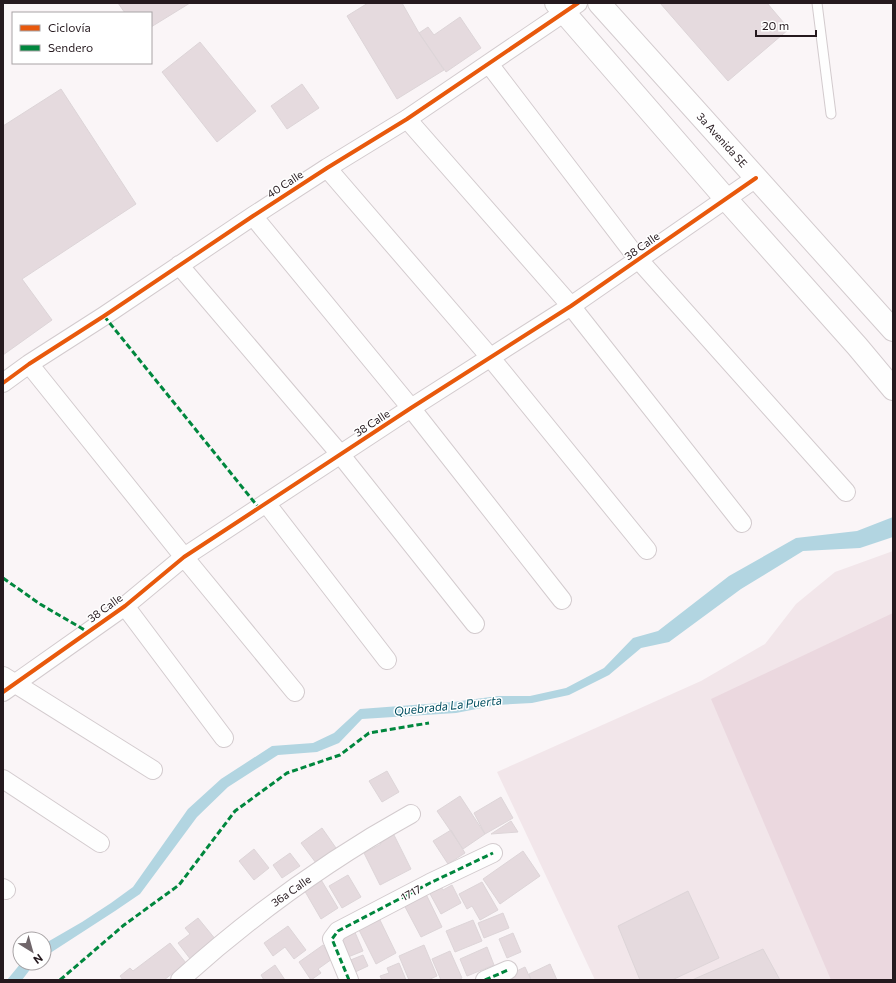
<svg xmlns="http://www.w3.org/2000/svg" width="896" height="983" font-family="Commissioner,sans-serif">
	<rect width="100%" height="100%" fill="#faf5f7"/>
	<path fill="#f2e6ea" d="M893 551V980H595L497 772 701 681 765 644 796 604 835 572Z"/>
	<path fill="#ebd8df" d="M893 613V978L889 980H831L711 699Z"/>
	<path fill="#b2d5e1" d="M893 517V537L860 548 803 551 741 589 669 642 641 648 609 675 569 695 532 703 497 705 456 713 362 719 339 743 317 752 278 755 228 787 197 817 140 894 115 911 44 957V944L82 922 111 903 133 887 188 809 221 779 272 746 313 743 334 733 360 709 453 702 498 696H530L566 688 604 668 633 638 658 631 729 576 796 538 857 531Z
		M21 963H35L22 980H7Z"/>
	<path fill="#e5dade" stroke="#ddd5d8" d="M118 3H190L151 27V13H125Z
		M368 3H402L419 33 444 70 397 99 347 16Z
		M660 3H767L789 29 728 81Z
		M460 17 481 48 446 72 419 33 428 27 434 35Z
		M200 42 256 111 217 142 162 72Z
		M302 84 319 108 287 129 271 106Z
		M61 89 136 204 22 279 52 320 3 355V126Z
		M387 771 399 792 382 802 369 781Z
		M460 796 485 834 463 849 437 811Z
		M501 797 513 818 485 834 474 813Z
		M511 821 518 832 491 834Z
		M322 828 336 848 316 863 301 843Z
		M391 829 411 869 380 885 364 853 381 844 377 837Z
		M451 830 465 853 448 864 433 841Z
		M254 849 269 868 254 880 239 861Z
		M523 851 540 876 500 904 483 879Z
		M290 853 300 866 282 878 273 865Z
		M348 875 361 897 342 908 329 886Z
		M320 878 338 908 321 919 303 888Z
		M482 882 498 910 480 920 472 906 467 909 459 894Z
		M440 885 443 890 452 885 461 903 441 914 429 892Z
		M688 891 719 958 672 980H640L618 926Z
		M425 892 442 927 421 937 403 903Z
		M503 913 509 928 484 938 478 923Z
		M378 916 396 953 376 964 357 926Z
		M198 918 216 940 191 960 178 943 190 934 185 928Z
		M473 920 482 941 455 952 446 931Z
		M288 926 306 950 294 959 285 947 273 956 264 943Z
		M354 930 363 951 343 959 335 938Z
		M513 933 521 952 507 958 499 939Z
		M170 943 186 963 164 980H123L120 976 130 968 133 971Z
		M323 945 332 959 318 969 321 973 311 980 299 962Z
		M424 945 437 976 428 980H409L399 956Z
		M487 947 494 965 467 976 460 959Z
		M763 949 780 980H692Z
		M450 951 462 978 458 980H441L432 959Z
		M363 955 368 966 353 973 348 961Z
		M399 963 406 980H382L380 976 389 973 387 968Z
		M550 964 557 980H531L529 974Z
		M275 965 285 980H264L261 975Z
		M525 967 531 980H500V979Z"/>
	<g fill="none" stroke-linecap="round" stroke-linejoin="round">
		<g stroke="#d3cbce" stroke-width="11">
			<path id="service" d="M817 3 831 114"/>
		</g>
		<g stroke="#d3cbce" stroke-width="20">
			<path id="minor" d="M489 64 638 259 846 492
				M407 119 571 306 742 523
				M327 168 490 357 647 550
				M253 216 411 408 562 600
				M179 265 340 454 475 624
				M29 364 184 557 295 692
				M3 383 29 364 104 316 253 216 327 168 407 119 578 3
				M266 503 387 660
				M125 606 224 738
				M3 676 153 770
				M3 692 125 606 184 557 411 408 571 306 756 178
				M3 779 100 843
				M3 888 6 890
				M180 980C250 917 328 860 411 814
				M349 980 332 939 338 931 430 883 493 853
				M485 980 508 970"/>
		</g>
		<g stroke="#d3cbce" stroke-width="24">
			<path id="tertiary" d="M556 3 726 199 857 346 893 389
				M599 3 893 330"/>
		</g>
		<use href="#service" stroke="#fefefe" stroke-width="9"/>
		<use href="#minor" stroke="#fefefe" stroke-width="18"/>
		<use href="#tertiary" stroke="#fefefe" stroke-width="22"/>
		<path stroke="#00873e" stroke-width="3" stroke-dasharray="6 3" stroke-linecap="butt" d="M104 316 259 508
			M3 578 40 604 88 632
			M60 980 124 925 179 885 235 811 287 773 340 755 369 733 429 723
			M349 980 332 939 338 931 430 883 493 853
			M485 980 508 970"/>
		<g stroke="#fff" stroke-width="6">
			<path id="cycleway" d="M3 383 29 364 104 316 253 216 327 168 407 119 578 3
				M3 692 125 606 184 557 411 408 571 306 756 178"/>
		</g>
		<use href="#cycleway" stroke="#e8590c" stroke-width="4"/>
	</g>
	<g text-anchor="middle" stroke-width="3" stroke-linejoin="round" paint-order="stroke">
		<g font-size="11" fill="#25191e" stroke="#fff">
			<text transform="translate(722 140) rotate(48)" y="4">3a Avenida SE</text>
			<text transform="translate(285 184) rotate(-33)" y="4">40 Calle</text>
			<text transform="translate(642 246) rotate(-35)" y="4">38 Calle</text>
			<text transform="translate(372 423) rotate(-33)" y="4">38 Calle</text>
			<text transform="translate(105 608) rotate(-36)" y="4">38 Calle</text>
			<text transform="translate(291 891) rotate(-35)" y="4">36a Calle</text>
			<text transform="translate(411 893) rotate(-28)" y="4">1717</text>
		</g>
		<g font-size="12" font-style="italic" fill="#004e60" stroke="#fff">
			<text transform="translate(448 706) rotate(-6)" y="4">Quebrada La Puerta</text>
		</g>
	</g>
	<rect width="896" height="983" fill="none" stroke="#25191e" stroke-width="8"/>
	<rect x="12" y="12" width="140" height="52" fill="#ffffff" stroke="#a8a3a5"/>
	<rect x="20" y="25" width="20" height="6" fill="#e8590c" stroke="#a8a3a5"/>
	<text x="48" y="32" font-size="12" fill="#25191e">Ciclovía</text>
	<rect x="20" y="45" width="20" height="6" fill="#00873e" stroke="#a8a3a5"/>
	<text x="48" y="52" font-size="12" fill="#25191e">Sendero</text>
	<g transform="translate(32 951) rotate(143)"><circle r="19" fill="#ffffff" stroke="#a8a3a5"/>
	<path d="M0-3L7 15L0 10L-7 15Z" fill="#70666a"/>
	<text y="-6" font-size="11" font-weight="bold" text-anchor="middle" fill="#25191e">N</text>
	</g>
	<path d="M756 30v6h60v-6" fill="none" stroke="#25191e" stroke-width="2"/>
	<text x="762" y="30" font-size="12" fill="#25191e" stroke="#ffffff" stroke-width="3" paint-order="stroke">20 m</text>
</svg>
